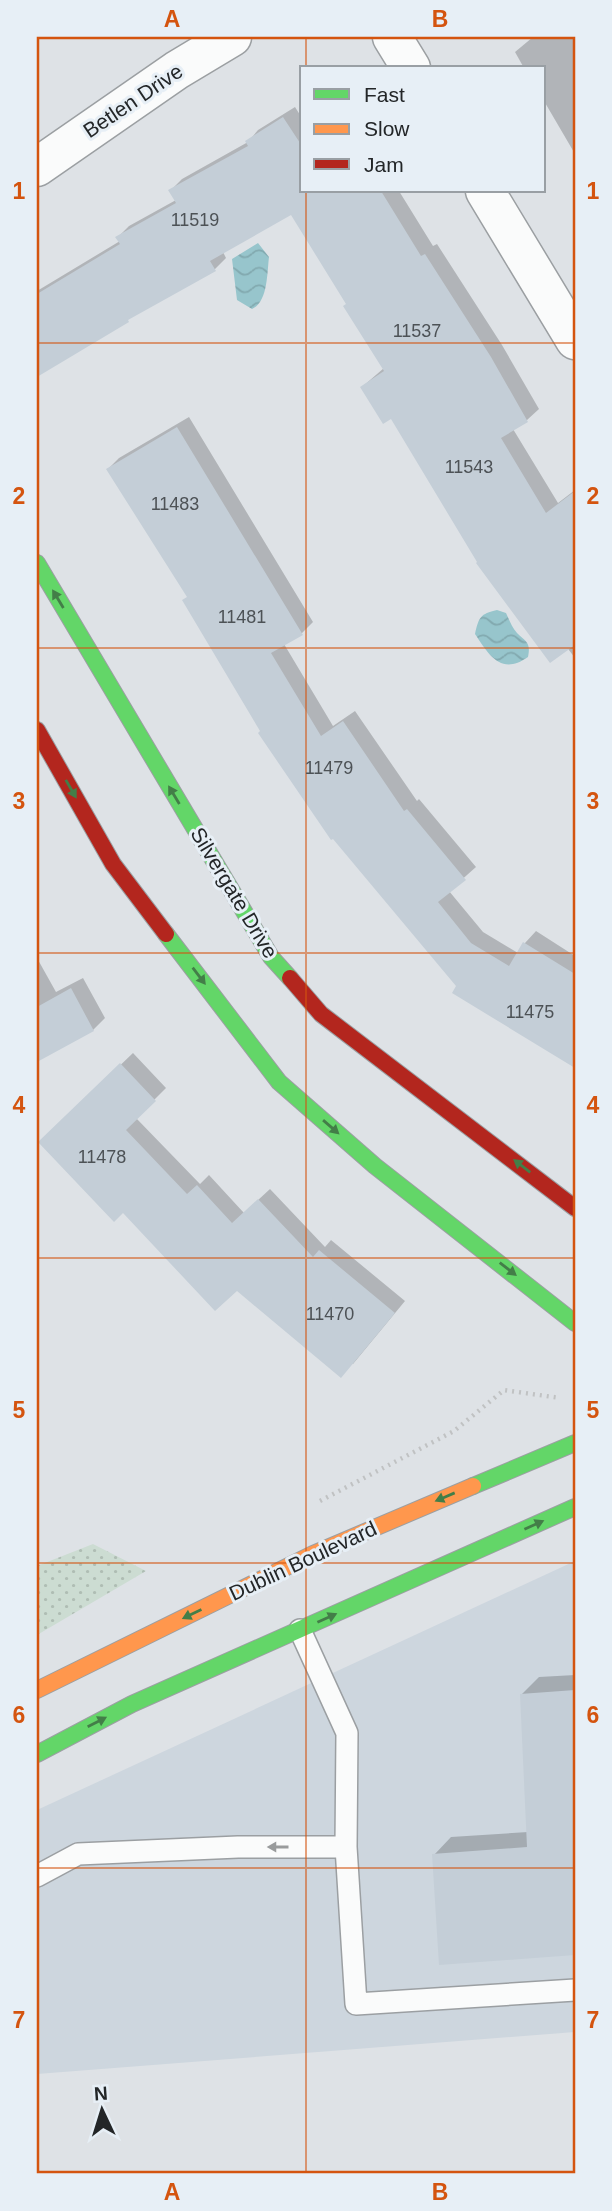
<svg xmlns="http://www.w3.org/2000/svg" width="612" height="2211" font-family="Arial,sans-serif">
	<defs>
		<pattern id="green-dots" width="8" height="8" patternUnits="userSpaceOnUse" patternTransform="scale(1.75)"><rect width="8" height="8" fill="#ccdcd2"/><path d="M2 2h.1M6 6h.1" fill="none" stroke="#afbdb4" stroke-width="1.8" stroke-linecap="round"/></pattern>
		<pattern id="water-waves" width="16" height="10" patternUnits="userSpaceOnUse" patternTransform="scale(1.75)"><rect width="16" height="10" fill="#97c5cc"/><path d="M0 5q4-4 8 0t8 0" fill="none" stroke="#82a9af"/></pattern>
	</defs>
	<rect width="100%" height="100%" fill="#dee2e6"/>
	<path fill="#cdd6de" d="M575 1561V2032L37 2074V1810Z"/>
	<path fill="url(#green-dots)" d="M93 1544 146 1571 37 1635V1566Z"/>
	<path fill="url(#water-waves)" d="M258 243 269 257C267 273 268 302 252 309L237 300 232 259Z
		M497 610 506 613C509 619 512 628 517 633 526 642 531 642 528 657 501 676 489 655 475 634 479 617 480 614 497 610Z"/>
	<path fill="#0003" d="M533 37H575V154L544 101V68H524L515 52Z
		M295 107 302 118V191H399L433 246 437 244 502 345 539 409 527 420 513 429 558 503 575 490V658L392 417 362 387 384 368 347 304 291 213 223 252 226 258 215 269 132 316 38 374 37 372V291L120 241 118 237 129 226 176 200 170 191 182 179 248 142 258 130Z
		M189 417 313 622 302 633 284 644 333 726 355 711 417 801 419 799 476 867 449 891 483 932 518 953 525 943 536 931 575 956V1066L455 992 458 986 262 731 188 596 108 469 119 458Z
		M37 958 56 992 83 978 105 1018 93 1030 37 1060Z
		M133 1053 166 1088 136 1118 200 1184 209 1175 244 1213 270 1189 325 1247 331 1240 405 1301 353 1364 123 1210 40 1142Z
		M575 1675V1954L441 1964 434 1855 451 1837 528 1832 522 1694 539 1677Z"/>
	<path fill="#c4ced7" d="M283 117 302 146V191H381L421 256 425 254 491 357 528 422 501 438 546 513 575 491V645L550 663 476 563 477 562 391 419 383 424 360 387 384 371 343 306 346 304 291 215 210 261 216 271 128 320 129 322 37 377V294L120 244 115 237 176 203 168 190 248 146 245 141Z
		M177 427 303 635 271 653 321 736 343 721 404 811 407 809 466 880 438 902 471 943 509 966 523 942 575 974V1068L452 993 456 986 333 839 331 840 258 733 260 731 182 600 187 597 106 469Z
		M71 988 94 1031 37 1062V1007Z
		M120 1063 156 1101 126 1130 187 1194 197 1185 232 1223 258 1199 313 1257 319 1250 395 1313 341 1378 237 1291 215 1311 123 1213 114 1222 38 1142Z
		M575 1690V1955L439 1965 432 1854 527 1847 520 1694Z"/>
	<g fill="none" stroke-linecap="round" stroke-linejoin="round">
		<g stroke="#9b9fa2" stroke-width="24">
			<path id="lane" d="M300 1630 347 1733 346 1847 356 2004 575 1990
				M37 1876 78 1854 238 1847H346"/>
		</g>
		<g stroke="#9b9fa2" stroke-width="41">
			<path id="street" d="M392 37 411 68
				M37 167 177 70 232 37
				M485 191 575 340"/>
		</g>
		<g stroke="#9b9fa2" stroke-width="18">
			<path id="fast" d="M37 563 271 957 290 978
				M166 934 279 1082 375 1166 575 1323
				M473 1486 575 1443
				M37 1754 132 1704 575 1507"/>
		</g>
		<g stroke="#9b9fa2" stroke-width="18">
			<path id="slow" d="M37 1690 313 1554 473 1486"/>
		</g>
		<g stroke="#9b9fa2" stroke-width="18">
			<path id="jam" d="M37 730 113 864 166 934
				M290 978 321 1014 575 1208"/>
		</g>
		<path stroke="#c0c2c3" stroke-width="4.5" stroke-dasharray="2 5" stroke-linecap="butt" d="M320 1501 454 1431 504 1390 560 1398"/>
		<use href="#lane" stroke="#fafbfb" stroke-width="21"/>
		<use href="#street" stroke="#fafbfb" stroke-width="38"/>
		<use href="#fast" stroke="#63d668" stroke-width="16"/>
		<use href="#slow" stroke="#ff974d" stroke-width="16"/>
		<use href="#jam" stroke="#b3261e" stroke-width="16"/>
	</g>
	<defs><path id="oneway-solid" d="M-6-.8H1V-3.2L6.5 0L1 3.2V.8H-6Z" transform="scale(1.75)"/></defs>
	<g fill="#437e48">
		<use href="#oneway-solid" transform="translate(58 599) rotate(-121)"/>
		<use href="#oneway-solid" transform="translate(71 789) rotate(60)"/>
		<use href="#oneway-solid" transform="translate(174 795) rotate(-121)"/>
		<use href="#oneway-solid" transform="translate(199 976) rotate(53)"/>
		<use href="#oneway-solid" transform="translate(331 1127) rotate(41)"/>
		<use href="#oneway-solid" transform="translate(522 1166) rotate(-142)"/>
		<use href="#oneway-solid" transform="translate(508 1269) rotate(38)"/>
		<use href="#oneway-solid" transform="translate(445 1497) rotate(157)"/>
		<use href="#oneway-solid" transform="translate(534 1525) rotate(-24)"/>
		<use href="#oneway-solid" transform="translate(192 1614) rotate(154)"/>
		<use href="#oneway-solid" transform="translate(327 1618) rotate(-24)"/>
		<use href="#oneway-solid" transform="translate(97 1722) rotate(-27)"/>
	</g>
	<use fill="#999b9c" href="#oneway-solid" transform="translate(278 1847) rotate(180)"/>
	<path fill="none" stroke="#d4540f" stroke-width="2" stroke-opacity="0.55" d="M306 37V68M306 191V2174M37 343H575M37 648H575M37 953H575M37 1258H575M37 1563H575M37 1868H575"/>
	<g text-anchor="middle" stroke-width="6" stroke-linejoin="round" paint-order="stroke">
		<g font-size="18" fill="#4d5256">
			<text x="195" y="226">11519</text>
			<text x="417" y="337">11537</text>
			<text x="469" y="473">11543</text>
			<text x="175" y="510">11483</text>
			<text x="242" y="623">11481</text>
			<text x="329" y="774">11479</text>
			<text x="530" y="1018">11475</text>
			<text x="102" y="1163">11478</text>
			<text x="330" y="1320">11470</text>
		</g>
		<g font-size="21" fill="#232628" stroke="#e7eff6">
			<text transform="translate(133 101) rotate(-34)" y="7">Betlen Drive</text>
			<text transform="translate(234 893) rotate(59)" y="7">Silvergate Drive</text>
			<text transform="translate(303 1561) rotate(-25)" y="7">Dublin Boulevard</text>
		</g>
	</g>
	<rect width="612" height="2211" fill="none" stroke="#e7eff6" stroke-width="77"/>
	<rect x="300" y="66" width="245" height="126" fill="#e7eff6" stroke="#999fa4" stroke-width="2"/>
	<rect x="314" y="89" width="35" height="10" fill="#63d668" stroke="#999fa4" stroke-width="2"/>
	<text x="364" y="102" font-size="21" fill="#232628">Fast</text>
	<rect x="314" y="124" width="35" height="10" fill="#ff974d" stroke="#999fa4" stroke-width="2"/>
	<text x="364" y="136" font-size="21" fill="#232628">Slow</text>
	<rect x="314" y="159" width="35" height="10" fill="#b3261e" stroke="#999fa4" stroke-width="2"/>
	<text x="364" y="172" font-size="21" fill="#232628">Jam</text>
	<g transform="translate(102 2110) rotate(356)" stroke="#e7eff6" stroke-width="5" paint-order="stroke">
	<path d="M0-5L12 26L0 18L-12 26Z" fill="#232628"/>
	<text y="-10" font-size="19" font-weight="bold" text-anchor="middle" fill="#232628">N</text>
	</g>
	<rect x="38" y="38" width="536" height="2134" fill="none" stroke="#d4540f" stroke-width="2.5"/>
	<g font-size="23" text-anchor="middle" font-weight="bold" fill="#d4540f">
		<text x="172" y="27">A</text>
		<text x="440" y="27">B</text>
		<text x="19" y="199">1</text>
		<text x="593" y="199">1</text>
		<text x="19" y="504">2</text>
		<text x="593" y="504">2</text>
		<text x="19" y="809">3</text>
		<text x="593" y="809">3</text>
		<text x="19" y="1113">4</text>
		<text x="593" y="1113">4</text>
		<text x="19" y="1418">5</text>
		<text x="593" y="1418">5</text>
		<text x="19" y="1723">6</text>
		<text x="593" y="1723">6</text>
		<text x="19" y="2028">7</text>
		<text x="593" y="2028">7</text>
		<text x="172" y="2200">A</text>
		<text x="440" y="2200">B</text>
	</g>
</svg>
